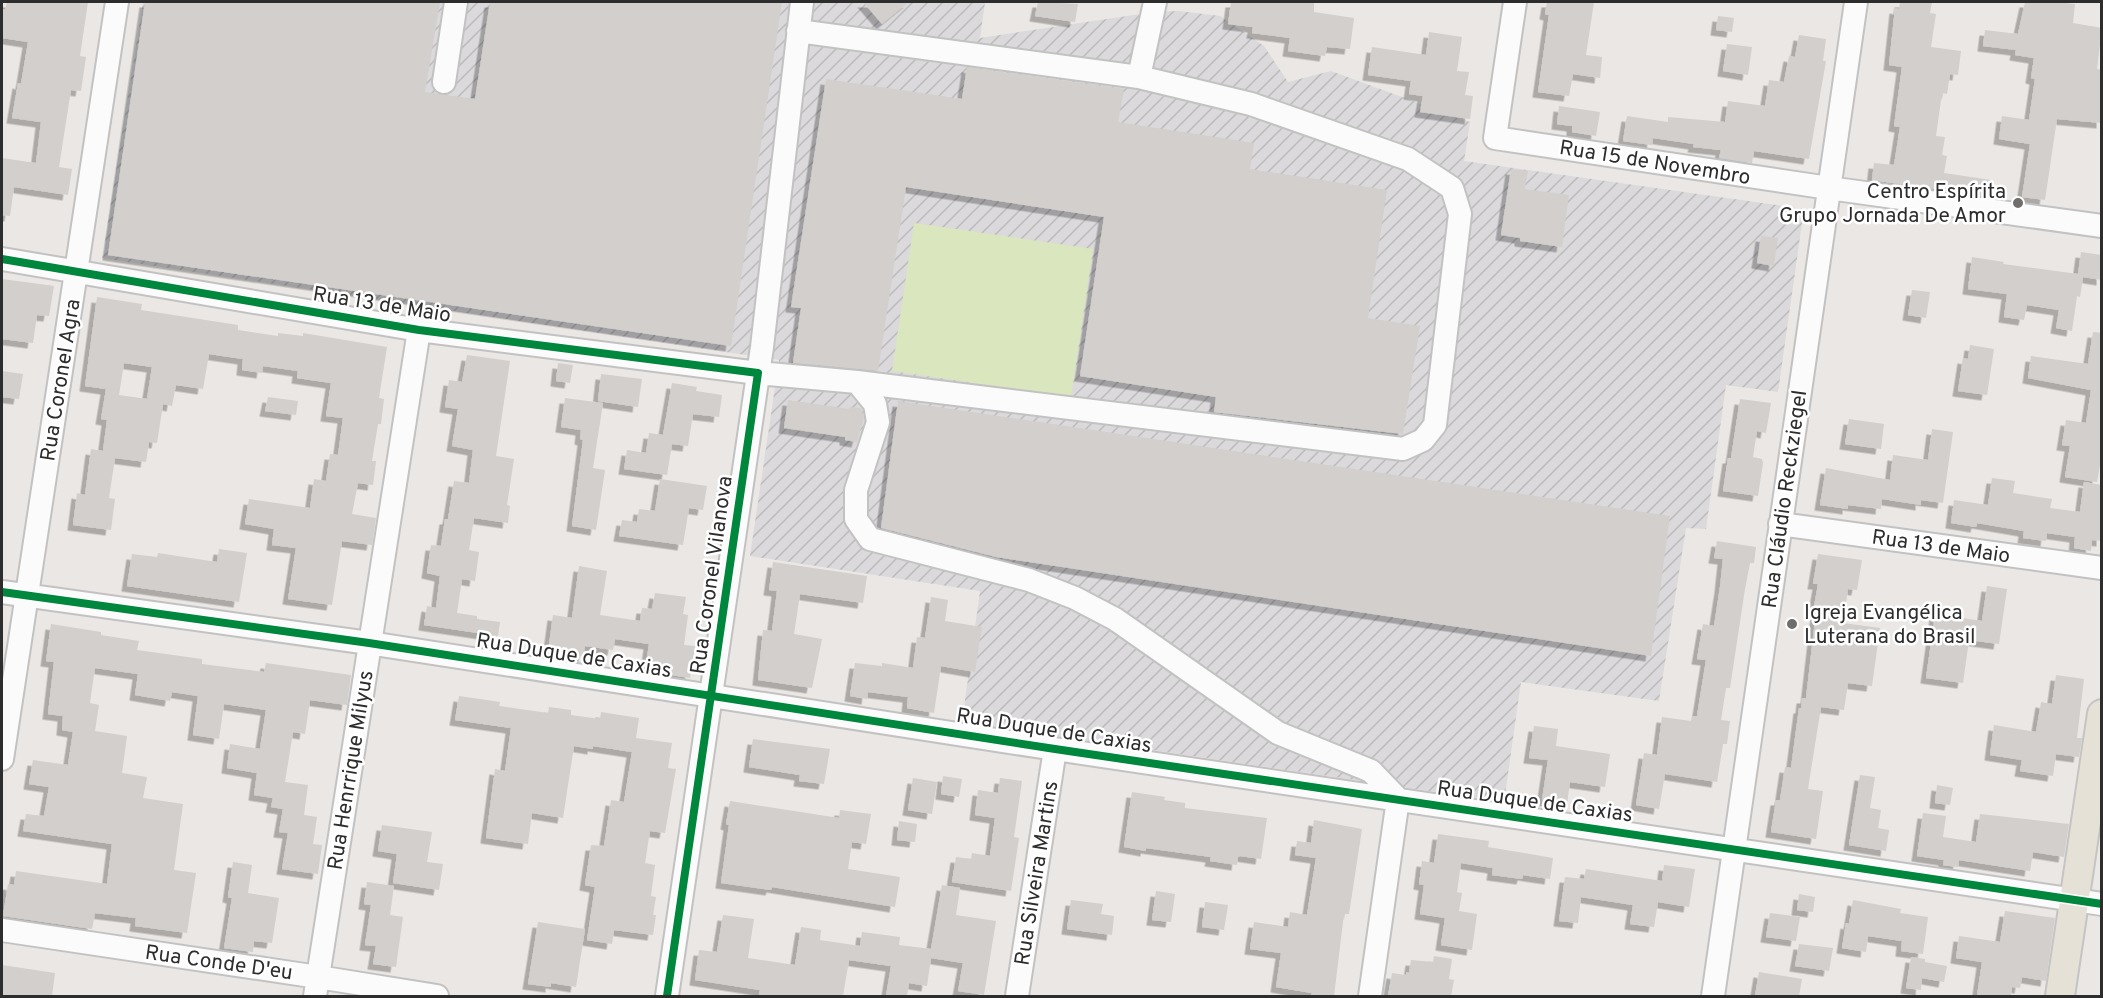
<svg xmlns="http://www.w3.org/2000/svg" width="2103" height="998" font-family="Overpass,sans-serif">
	<defs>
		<pattern id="industrial-furrows" width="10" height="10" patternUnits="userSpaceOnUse" patternTransform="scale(1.5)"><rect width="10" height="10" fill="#dbd9db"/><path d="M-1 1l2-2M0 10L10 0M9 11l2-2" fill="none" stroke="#bcbbbc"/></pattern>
		<filter id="shadow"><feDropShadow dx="-5.5" dy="5.5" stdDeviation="0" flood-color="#0004"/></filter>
	</defs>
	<rect width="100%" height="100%" fill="#eae7e4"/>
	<path fill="url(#industrial-furrows)" d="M143 2H985L980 38 1154 12 1179 11 1220 16 1264 46 1288 82 1331 71 1470 122 1464 161 1804 209 1778 392 1726 385 1706 529 1686 528 1659 701 1521 682 1504 802 962 722 980 591 750 556 779 360 102 258Z"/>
	<path fill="#dae6be" d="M914 223 1093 249 1071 397 892 371Z"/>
	<path fill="#d2cfcd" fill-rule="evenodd" filter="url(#shadow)" d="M7 2H88L80 56 86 57 81 91 71 90 59 167 72 169 68 195 14 187 10 216 2 215V158L36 163 41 122 12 118 18 83 21 84 28 42 2 38V9L5 10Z
		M145 2H440L425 92 475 99 490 2H782L731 346 108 255Z
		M863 2H909L882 24Z
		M1038 2 1078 4 1075 22 1035 16Z
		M1231 2H1314V12L1354 18 1350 49 1327 47 1325 56 1288 51 1290 38 1252 33 1253 27 1228 24Z
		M1547 2H1594L1586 55 1602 57 1600 78 1573 74 1569 96 1538 92 1549 15 1545 14Z
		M1900 2H1932L1930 13 1936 14 1931 47 1961 51 1958 75 1950 74 1947 94 1942 93 1936 136 1945 137 1942 155 1947 156 1944 173 1991 180 1989 197 1872 180 1874 163 1894 165 1900 127 1894 126 1902 67 1889 65 1895 8 1899 9Z
		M2025 2H2056L2075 4 2073 23 2102 28 2097 69 2102 70V123L2057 119 2045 200 2022 197 2030 144 1999 139 2002 116 2029 120 2035 79 2031 78 2034 58 2015 55 2016 50 1983 46 1985 30 2018 34Z
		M1718 16 1734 18 1732 32 1716 30Z
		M1429 32 1462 37 1457 71 1469 72 1465 95 1473 96 1470 119 1420 112 1423 96 1409 94 1411 81 1368 75 1372 47 1426 55Z
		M1799 35 1826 39 1823 61H1826L1809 159 1754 151 1752 163 1719 158 1721 150 1693 147 1694 144 1653 138 1652 145 1623 141 1627 116 1668 122V117L1725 122 1728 101 1765 106 1769 80 1784 82 1789 56 1795 57Z
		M1727 44 1752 47 1748 75 1723 71Z
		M967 67 1124 89 1118 122 1254 143 1250 169 1387 190 1368 318 1420 326 1403 434 1214 412 1216 397 1080 376 1104 217 906 187 878 371 793 363 801 308 791 307 826 79 962 99Z
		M1559 106 1600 112 1596 136 1572 132V126L1557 124Z
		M1511 169 1528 171 1525 189 1569 195 1562 247 1520 241V238L1501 235Z
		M1761 236 1778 238 1774 266 1757 263Z
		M2081 252 2102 255V280L2083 277 2080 297 2077 296 2072 331 2056 328 2059 310 2027 305 2024 320 2004 317 2007 294 1968 289 1972 257 2004 262 2003 264 2078 274Z
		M2 279 54 286 49 316 37 315 33 343 2 339Z
		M1912 290 1930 292 1926 318 1908 315Z
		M97 297 142 304 141 310 238 325V330L278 336V333L303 336V333L387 347 379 398 384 399 381 424H378L372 461H376L373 485 358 483 352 514 376 518 372 545 342 541 332 605 288 599 296 548 272 545 274 529 245 524 249 499 310 508 314 479 326 481 330 454 338 455 343 418 326 416 331 383 297 378 298 371 263 366 262 373 242 370 243 359 209 354 203 389 176 385 172 406 163 404 157 443 149 442 146 462 115 458 109 498 115 499 111 530 73 525 77 493 85 495 91 449 103 451 107 420 101 419 106 389 85 386ZM124 363 152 367 147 399 119 395Z
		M2093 332 2102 333V454L2097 482 2065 477 2070 446 2062 445 2066 420 2086 423 2091 390 2028 378 2031 356 2088 364Z
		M1970 345 1994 349 1987 395 1958 391 1963 358 1968 359Z
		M467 355 510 361 496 456 514 459 507 505 510 506 508 523 474 518 469 550 479 552 475 581 462 579 457 613 477 616V619L500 622 498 636 424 625 427 606 436 608 440 576 427 573 431 545 441 546 445 519H448L454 481 469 483 473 450 452 446 458 409 445 407 449 380 462 382Z
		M558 363 573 365 570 383 556 381Z
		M2 371 23 374 19 399 2 397Z
		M601 374 642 379 638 407 598 401Z
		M672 383 697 387 696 391 722 395 719 417 693 414 688 446 672 444 667 475 624 469 627 450 646 453 649 433 663 435Z
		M268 397 298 401 296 415 265 411Z
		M565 398 603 403 593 468 605 470 596 530 572 526 583 440 580 439 581 430 561 427Z
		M1740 399 1771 403 1766 433 1757 431 1753 457 1762 459 1763 463 1758 496 1723 491 1728 458H1731Z
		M788 400 849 409 850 407 861 408 864 418 857 442 845 440V437L784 428Z
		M898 401 1670 516 1651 656 996 557 881 528Z
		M1849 419 1884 424 1881 449 1845 444Z
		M1932 429 1953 432 1943 503 1921 500V505L1882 499 1881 509 1848 505V509L1820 505 1826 468 1890 480 1893 455 1928 460Z
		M1992 478 2015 481 2013 493 2052 499 2050 508 2080 512 2084 482 2102 485V541L2092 540 2091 551 2074 548 2075 537 2047 533 2046 541 2023 538 2024 531 1977 523 1976 527 1951 523 1954 500 1988 505Z
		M660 479 707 486 703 510 689 508 683 545 619 536 622 520 637 522 639 509 655 511Z
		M1717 541 1756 547 1754 563H1750L1745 589 1730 688H1726L1721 720 1730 721 1727 744H1723L1717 782 1665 774 1659 809 1636 805 1644 753 1657 755 1662 717 1691 721 1692 716H1697L1706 660 1697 659 1703 624 1714 626 1720 587 1723 559 1714 558Z
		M219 549 247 553 239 602 127 586 132 554 157 557 158 553 217 562Z
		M1818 554 1862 560 1857 590 1848 589 1843 623 1880 628 1872 686 1848 683 1844 710 1821 707 1808 789 1823 791 1816 839 1771 832 1776 800H1780L1785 767 1791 768 1799 708H1801L1802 698H1806L1816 612H1813L1818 584H1813Z
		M773 562 867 576 863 603 800 594 794 634 822 639 812 688 758 680 763 630 772 631 777 591 769 590Z
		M579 566 607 571 600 615 640 621 642 608 652 609 655 593 686 597 683 614 688 615 684 645 695 646 690 678 645 671 649 644 615 639 613 650 585 646 584 657 548 652 553 615 572 618Z
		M1987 586 2007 589 1999 644 1969 640 1963 683 1926 678 1935 614 1982 621Z
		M931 597 948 600 945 621 982 627 975 672 941 666 934 713 907 708 908 697 868 692 867 699 850 696 855 663 882 666V663L913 668 917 637 925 638Z
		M51 624 101 632V635L139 641 137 650 202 659V664L264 672 266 663 351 675 347 705 310 700 305 734 293 732 285 782 308 785 304 815 317 817 313 844 322 845 318 874 282 869 288 833 279 832 283 809 271 807 273 798 254 795 257 773 227 768 230 744 260 749 266 710 224 704 219 739 193 735 198 696 172 692 170 701 135 695 138 674 95 668 90 703 99 705 95 731 127 736 122 773 147 777 143 798 183 804 174 870 196 873 187 933 135 926 136 918 95 913 92 929 3 916 8 884 14 885 16 871 107 884 112 844 23 831 26 814 44 816 49 787 29 784 33 760 68 765 73 732 62 730 63 716 48 714 54 662 46 661Z
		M2056 675 2084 679 2077 738H2082L2079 757 2056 754 2053 776 2020 771 2022 760 1990 755 1994 725 2036 732 2041 702 2052 704Z
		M459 696 500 702 499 706 548 713 549 707 571 710V715L600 719 601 712 639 718 636 738 672 743 668 768 676 769 665 833 650 831 645 863 655 865 651 896 656 897 653 915H656L653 935 614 930 612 944 587 940 595 887 585 885 591 845 604 846 611 800 624 802 632 752 593 746V749L574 746 563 818 532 813 528 844 486 838 495 769 505 771 511 728 455 720Z
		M1534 726 1558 729 1556 746 1610 754 1605 787 1570 782 1567 804 1542 800 1548 760 1529 758Z
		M753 739 830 749 824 784 799 781 800 775 749 767Z
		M1860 775 1875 777 1870 808 1881 810 1878 828 1889 830 1886 851 1849 845Z
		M943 776 962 779 959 797 941 794Z
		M913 778 937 782 932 814 908 810Z
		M1000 778 1022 781 1014 837 1019 838 1011 891 952 882 956 857 971 859 972 853 990 856 995 818 975 815 978 790 998 793Z
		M1937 785 1953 788 1950 805 1935 803Z
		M1132 792 1165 797 1164 800 1185 803V808L1267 818 1261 859 1240 856 1238 857 1237 865 1210 861 1211 857 1146 848V851L1124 847Z
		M730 801 839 818 840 810 871 814 866 844 852 842 848 869 900 877 895 907 772 887 771 890 721 883 729 825 726 824Z
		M1923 813 1946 816 1943 837 1976 842 1980 814 2069 824 2064 857 2033 852 2030 871 1959 860 1958 867 1943 865 1944 860 1917 856Z
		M1314 820 1362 829 1349 914H1344L1334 996H1311L1312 993 1276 987 1281 953 1250 949 1254 922 1288 927 1290 912 1307 915 1316 858 1295 855 1297 841 1311 843Z
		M899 821 917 824 915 842 897 840Z
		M382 825 432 832 427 862 443 864 439 890 393 883 397 854 378 851Z
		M1438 834 1489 841 1488 847 1553 858 1550 879 1523 875 1522 879 1492 875 1493 868 1461 863 1457 892 1462 893 1459 911 1477 914 1472 950 1441 945 1445 918 1420 914 1424 885 1419 884 1422 861 1434 863Z
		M233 862 252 865 248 893 279 898 272 943 254 941 253 952 224 948 232 898 228 897Z
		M1664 865 1695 869 1689 907 1658 902 1654 927 1630 924 1633 905 1581 897 1578 923 1559 921 1565 877 1584 879 1586 869 1662 881Z
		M367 882 394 886 390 915 403 917 396 967 373 964 376 946 365 945 371 905 364 904Z
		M942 885 960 888 956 915 996 921 984 995 958 991 963 963 931 958 927 986 909 983 907 996H886L891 966 849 960 843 996H759L760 990 695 980 699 950 717 952 723 915 754 919 748 958 795 965 801 927 821 930 820 940 860 946 862 932 900 937 899 945 931 949Z
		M1156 891 1175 894 1171 922 1152 920Z
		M1799 894 1815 897 1813 912 1797 910Z
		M1071 900 1103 904 1101 914 1114 916 1112 935 1067 929Z
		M1853 900 1901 909 1900 913 1928 917 1923 954 1901 951 1902 941 1868 936 1866 952 1842 948 1846 923 1849 924Z
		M1205 902 1228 905 1224 930 1202 927Z
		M2005 911 2055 918 2046 981 2022 977 2020 988 2012 987 2011 996H1977L1982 962 1956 958 1959 936 2000 942Z
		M1770 913 1800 917 1796 941 1766 937Z
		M538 922 585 929 576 987 551 983V987L528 984Z
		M1799 944 1833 948 1829 971 1795 966Z
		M1434 956 1452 959 1449 979 1454 980 1451 996H1388L1392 973 1406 975V972L1409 973 1411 960 1433 962Z
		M1911 957 1925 959V962L1947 966 1944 982 1922 978 1921 990 1906 988Z
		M2 965 55 973 52 996H2Z
		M1759 972 1802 979 1799 996H1755Z"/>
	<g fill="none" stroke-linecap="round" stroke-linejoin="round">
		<g stroke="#c3c2c2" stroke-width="26">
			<path id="minor" d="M1515 2 1495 138 1829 188 2102 226
				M798 31 1139 77 1155 2
				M444 82 456 2
				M2 259 419 330 758 373 857 382 1403 449 1423 440 1435 425 1460 214 1452 188 1408 159 1251 104 1139 77
				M857 382 875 404 878 422 856 490V519L870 539 1029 580 1075 598 1115 619 1278 733 1371 771 1398 799 1370 996
				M1780 524 2102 568
				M2 592 369 643 1055 749 2102 904
				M2 759 117 2
				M2 930 318 977 437 996
				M315 996 419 330
				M667 996 762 347 802 2
				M1017 996 1055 749
				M1713 996 1856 2"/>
		</g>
		<g stroke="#c6c4c3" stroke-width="32">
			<path id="major" d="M2060 996 2102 714"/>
		</g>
		<use href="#minor" stroke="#fcfbfb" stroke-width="22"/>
		<use href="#major" stroke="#e6e1d7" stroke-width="28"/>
		<g stroke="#fff" stroke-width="11">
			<path id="cycleway" d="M2 259 419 330 758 373 667 996
				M2 592 369 643 1055 749 2102 904"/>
		</g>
		<use href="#cycleway" stroke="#00873e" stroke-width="8"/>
	</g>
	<g fill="#6f6e6d" stroke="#fff" stroke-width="2">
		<circle cx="2018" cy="203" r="6"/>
		<circle cx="1792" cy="624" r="6"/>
	</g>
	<g text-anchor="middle" stroke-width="5" stroke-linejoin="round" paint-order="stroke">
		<g font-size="21" fill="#2d2d2d" stroke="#fff">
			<text transform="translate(1655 162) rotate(9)" y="7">Rua 15 de Novembro</text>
			<text transform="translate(382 304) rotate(9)" y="7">Rua 13 de Maio</text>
			<text transform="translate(60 380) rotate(-81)" y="7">Rua Coronel Agra</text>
			<text transform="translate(1784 499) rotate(-82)" y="7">Rua Cláudio Reckziegel</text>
			<text transform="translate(1941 546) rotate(8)" y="7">Rua 13 de Maio</text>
			<text transform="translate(711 575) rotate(-82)" y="7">Rua Coronel Vilanova</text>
			<text transform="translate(574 655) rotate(9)" y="7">Rua Duque de Caxias</text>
			<text transform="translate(1054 730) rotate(9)" y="7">Rua Duque de Caxias</text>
			<text transform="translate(350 770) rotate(-81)" y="7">Rua Henrrique Milyus</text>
			<text transform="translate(1535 801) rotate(8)" y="7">Rua Duque de Caxias</text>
			<text transform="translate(1036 873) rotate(-81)" y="7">Rua Silveira Martins</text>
			<text transform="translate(219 962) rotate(8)" y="7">Rua Conde D'eu</text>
		</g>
		<g font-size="21" fill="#2d2d2d" stroke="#fff" text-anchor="end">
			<text x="2006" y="198">Centro Espírita<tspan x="2006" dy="24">Grupo Jornada De Amor</tspan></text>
			<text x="1804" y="619" text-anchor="start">Igreja Evangélica<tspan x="1804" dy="24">Luterana do Brasil</tspan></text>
		</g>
	</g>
	<rect width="2103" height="998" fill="none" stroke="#2d2d2d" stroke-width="6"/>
</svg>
